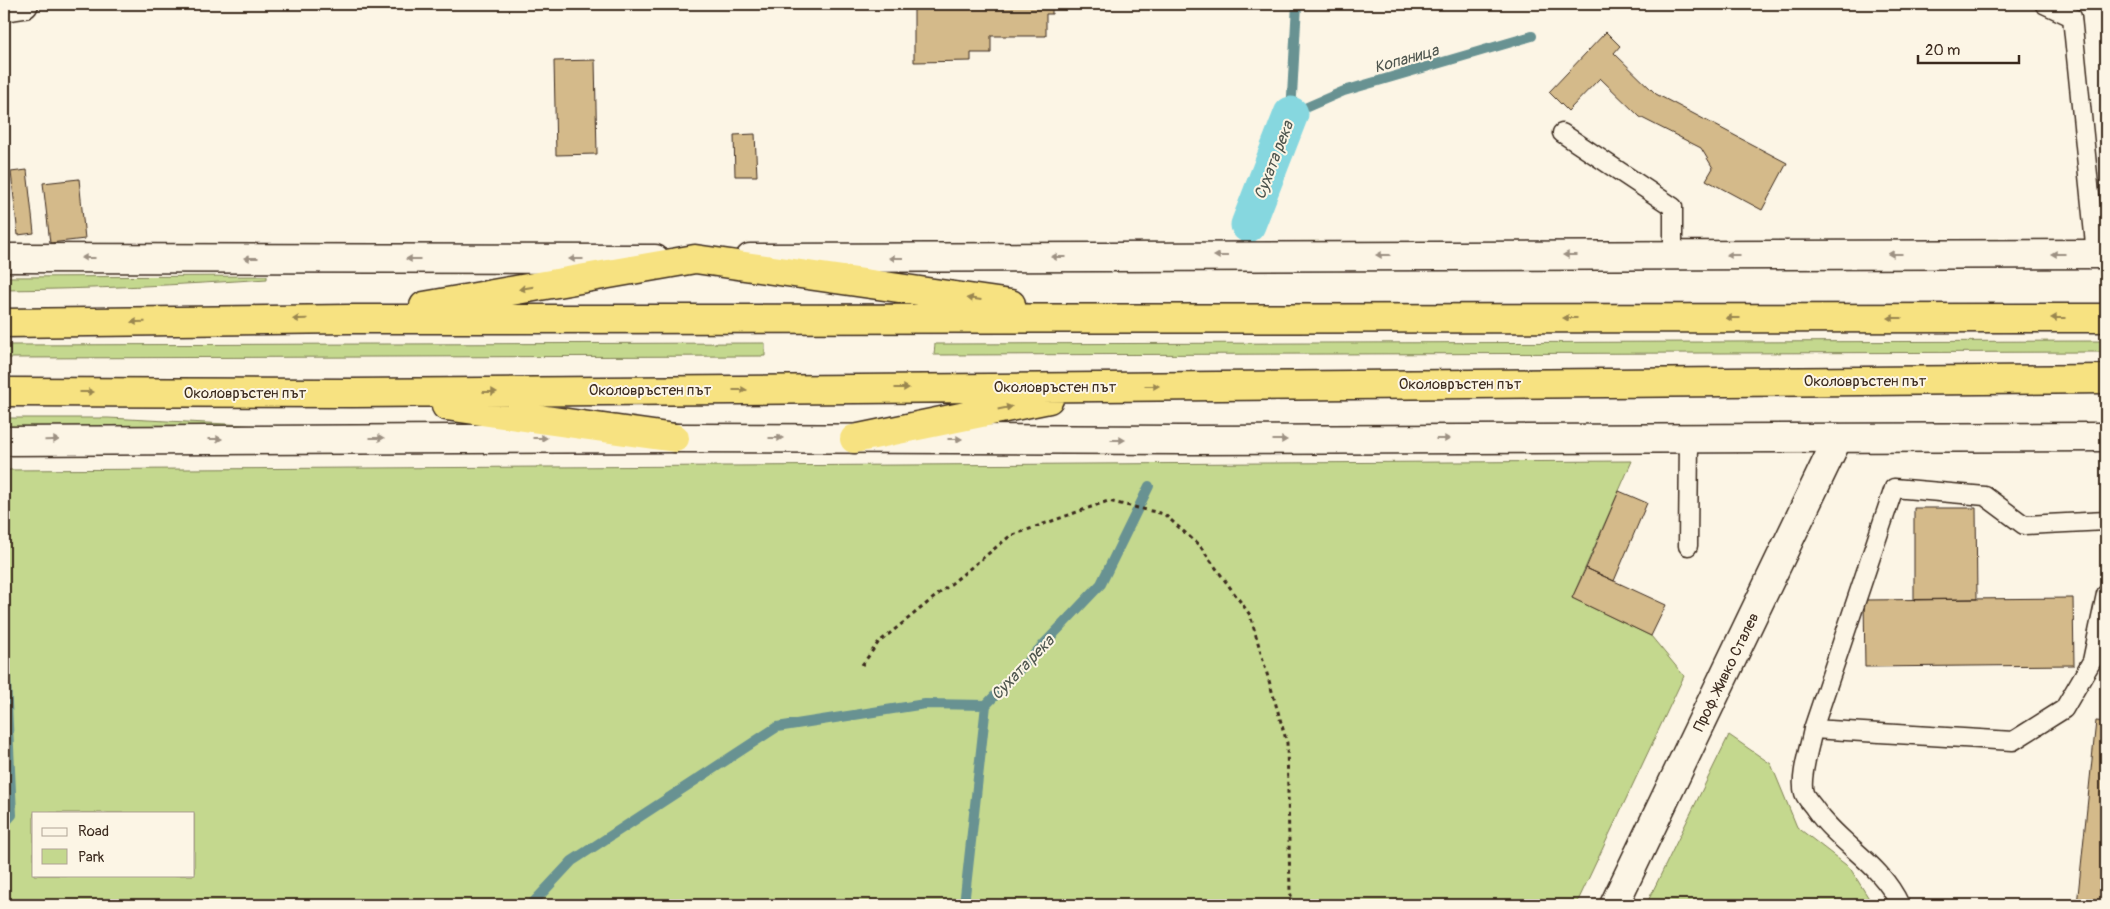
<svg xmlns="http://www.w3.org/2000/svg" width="2110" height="909" font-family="Pangolin,sans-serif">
	<rect width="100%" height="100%" fill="#fcf5e5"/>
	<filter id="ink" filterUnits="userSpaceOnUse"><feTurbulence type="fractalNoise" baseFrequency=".02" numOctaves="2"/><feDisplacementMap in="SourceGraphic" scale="10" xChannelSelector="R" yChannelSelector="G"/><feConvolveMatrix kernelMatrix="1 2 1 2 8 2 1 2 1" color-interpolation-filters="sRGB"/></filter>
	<g filter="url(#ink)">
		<path fill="#c4d88e" stroke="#808156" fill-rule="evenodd" d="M267 276V279C179 285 92 289 4 290V277Z
			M2106 341V352L934 355 935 344Z
			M765 343V356L4 358V345Z
			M4 418H108L266 426 4 429Z
			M1632 461 1572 598 1651 636 1684 676 1576 905H4V470ZM34 813H194V875H34Z
			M1729 735 1771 764 1797 827 1850 868 1873 905H1646Z"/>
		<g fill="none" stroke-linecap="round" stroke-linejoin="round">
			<path stroke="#689292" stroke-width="10" d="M1297 4 1291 114 1344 91 1532 36
				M4 635 12 815 4 824
				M531 905 572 861 777 727 925 704 986 705
				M964 905 986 705 1101 584 1149 486"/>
			<path stroke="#86d7df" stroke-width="35" d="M1248 225 1291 114"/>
		</g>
		<path fill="#d4ba8a" stroke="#3b2a1e" d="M914 4H1052V14H1046V36H991V53H971V61L914 62Z
			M1606 32 1620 46 1614 53 1656 94 1787 163 1762 210 1706 180 1713 168 1701 148 1640 117 1600 78 1568 111 1549 92Z
			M595 60 597 154 556 155 554 61Z
			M755 134 757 176H735L734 135Z
			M27 170 34 233 18 235 11 172Z
			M79 179 85 239 50 243 43 183Z
			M1619 491 1647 503 1614 581 1586 568Z
			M1914 508H1976L1977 599 1914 600Z
			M1586 568 1666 605 1651 636 1572 598Z
			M2073 598 2074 665 1865 667 1864 600Z
			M2096 721 2106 722V905H2077Z"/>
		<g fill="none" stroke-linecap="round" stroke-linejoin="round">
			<g stroke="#3b2a1e" stroke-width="21">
				<path id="lane" d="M2044 4 2072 17 2096 254
					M1562 133 1673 207V255
					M1688 546 1689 438
					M1813 729 2013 741 2064 709 2092 661 2106 594
					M1900 905C1881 863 1840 845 1815 809 1812 804 1806 799 1804 793 1799 778 1810 746 1813 729L1894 488 1985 496 2024 525 2106 521"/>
			</g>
			<g stroke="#3b2a1e" stroke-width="31">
				<path id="street" d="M4 7 24 4
					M4 258 655 259
					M750 258 2106 254
					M4 441 675 438 1183 440 2106 437"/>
			</g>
			<g stroke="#3b2a1e" stroke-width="31">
				<path id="secondary" d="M1614 905 1838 438"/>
			</g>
			<g stroke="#3b2a1e" stroke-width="31">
				<path id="highway" d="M424 306 695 259 1011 304
					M4 323 349 319 2106 318
					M4 392 353 393 2106 379
					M446 406 675 438
					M854 439 1049 399"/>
			</g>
			<path stroke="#3b2a1e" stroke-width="3" stroke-dasharray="4 4" stroke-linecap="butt" d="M862 665 878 643 1010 536 1108 501 1164 514 1200 546 1250 615 1287 743 1290 892 1294 905"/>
			<use href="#lane" stroke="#fcf5e5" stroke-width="18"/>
			<use href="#street" stroke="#fcf5e5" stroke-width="28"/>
			<use href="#secondary" stroke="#fcf5e5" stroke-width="28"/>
			<use href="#highway" stroke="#f7e281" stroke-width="28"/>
		</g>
		<defs><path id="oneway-solid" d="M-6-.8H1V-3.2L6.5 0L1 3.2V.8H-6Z" transform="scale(1.25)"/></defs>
		<g fill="#9c9082">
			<use href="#oneway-solid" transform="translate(1895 254) rotate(180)"/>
			<use href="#oneway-solid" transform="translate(2058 254) rotate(180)"/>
			<use href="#oneway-solid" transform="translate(1383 255) rotate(180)"/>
			<use href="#oneway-solid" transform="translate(1570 255) rotate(180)"/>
			<use href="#oneway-solid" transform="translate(1733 255) rotate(180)"/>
			<use href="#oneway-solid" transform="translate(1221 256) rotate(180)"/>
			<use href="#oneway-solid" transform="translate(1058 257) rotate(180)"/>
			<use href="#oneway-solid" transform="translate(88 258) rotate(-180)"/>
			<use href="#oneway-solid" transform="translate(251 258) rotate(-180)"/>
			<use href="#oneway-solid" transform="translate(896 258) rotate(180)"/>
			<use href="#oneway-solid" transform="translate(413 259) rotate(-180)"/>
			<use href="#oneway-solid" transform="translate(576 259) rotate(-180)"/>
			<use href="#oneway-solid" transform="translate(377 438)"/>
			<use href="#oneway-solid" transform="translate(540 438)"/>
			<use href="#oneway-solid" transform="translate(776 438)"/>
			<use href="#oneway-solid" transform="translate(215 439)"/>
			<use href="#oneway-solid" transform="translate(955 439)"/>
			<use href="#oneway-solid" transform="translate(1443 439)"/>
			<use href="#oneway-solid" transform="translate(52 440) rotate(-1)"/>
			<use href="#oneway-solid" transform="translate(1118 440)"/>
			<use href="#oneway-solid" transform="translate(1280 440)"/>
		</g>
		<g fill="#998650">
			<use href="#oneway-solid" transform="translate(526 288) rotate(170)"/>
			<use href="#oneway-solid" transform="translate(974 299) rotate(-172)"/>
			<use href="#oneway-solid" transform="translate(1570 318) rotate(180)"/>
			<use href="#oneway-solid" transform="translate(1733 318) rotate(180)"/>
			<use href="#oneway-solid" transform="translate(1895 318) rotate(180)"/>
			<use href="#oneway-solid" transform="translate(2058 318) rotate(180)"/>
			<use href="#oneway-solid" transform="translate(300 319) rotate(179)"/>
			<use href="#oneway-solid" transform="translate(138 322) rotate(179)"/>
			<use href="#oneway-solid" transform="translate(1152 386)"/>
			<use href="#oneway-solid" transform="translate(902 388)"/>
			<use href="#oneway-solid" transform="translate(740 390)"/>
			<use href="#oneway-solid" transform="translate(87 392)"/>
			<use href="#oneway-solid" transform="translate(490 392)"/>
			<use href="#oneway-solid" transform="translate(1005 408) rotate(-11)"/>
		</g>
	</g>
	<g text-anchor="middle" stroke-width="4" stroke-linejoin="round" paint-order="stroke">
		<g font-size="15" fill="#3b2a1e" stroke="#fcf5e5">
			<text x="1865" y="386">Околовръстен път</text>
			<text x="1460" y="389">Околовръстен път</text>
			<text x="1055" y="392">Околовръстен път</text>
			<text x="650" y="395">Околовръстен път</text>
			<text x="245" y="398">Околовръстен път</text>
			<text transform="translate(1726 672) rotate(-64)" y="5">Проф. Живко Сталев</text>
		</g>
		<g font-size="16" font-style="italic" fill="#4e554e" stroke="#fcf5e5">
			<text transform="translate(1406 58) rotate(-16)" y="6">Копаница</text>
			<text transform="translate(1273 160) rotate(-69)" y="6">Сухата река</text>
			<text transform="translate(1022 667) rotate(-46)" y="6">Сухата река</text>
		</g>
	</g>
	<rect width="2110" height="909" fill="none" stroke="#fcf5e5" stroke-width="20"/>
	<rect x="10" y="10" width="2090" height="889" fill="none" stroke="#3b2a1e" stroke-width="2" filter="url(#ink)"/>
	<rect x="32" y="812" width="162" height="65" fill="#fcf5e5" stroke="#afa495"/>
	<rect x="42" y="828" width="25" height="8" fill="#fcf5e5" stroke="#afa495"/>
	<text x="78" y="836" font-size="15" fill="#3b2a1e">Road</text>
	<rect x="42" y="849" width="25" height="15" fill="#c4d88e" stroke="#afa495"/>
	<text x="78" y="862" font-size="15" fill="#3b2a1e">Park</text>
	<path d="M1918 55v8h101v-8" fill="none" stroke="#3b2a1e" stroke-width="2.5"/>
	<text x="1925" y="55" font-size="15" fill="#3b2a1e" stroke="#fcf5e5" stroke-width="4" paint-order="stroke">20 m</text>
</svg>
